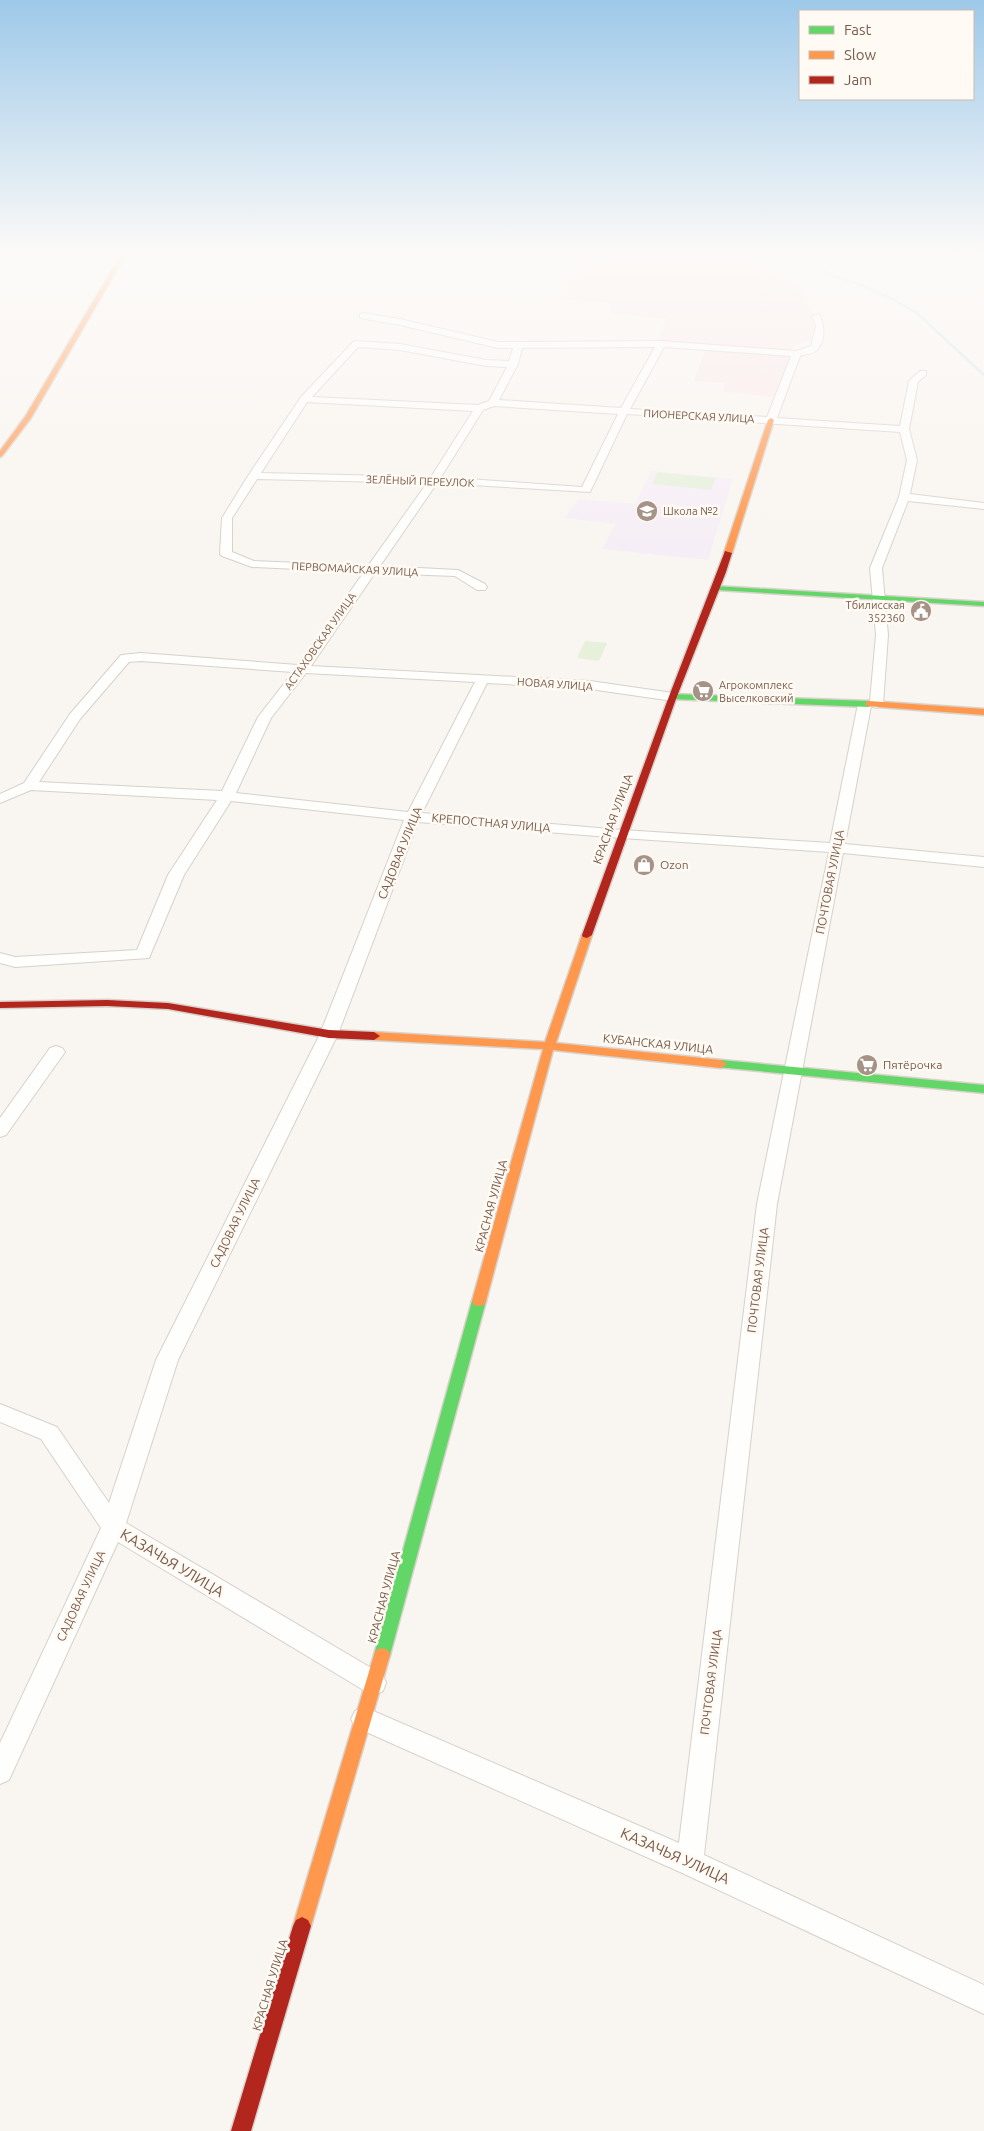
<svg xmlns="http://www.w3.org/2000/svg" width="984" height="2131" font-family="Ubuntu,sans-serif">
	<rect width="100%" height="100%" fill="#f9f5f0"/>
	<path fill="#f6eef6" d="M652 471 733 479 708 560 602 549 616 524 564 518 579 499 635 504Z"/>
	<path fill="#fae9e9" d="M631 251H746L798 287 813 314 816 330 813 340 795 344 774 397 723 392 725 383 694 381 706 348 658 342 666 319 612 314 609 303 556 299 572 279 591 265Z"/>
	<path fill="#e7f0db" d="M657 472 716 478 711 490 652 484Z
		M585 641 607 643 599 661 577 658Z"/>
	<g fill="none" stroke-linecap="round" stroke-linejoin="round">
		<path stroke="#d0e8ea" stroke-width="2.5" d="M817 251 813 255 829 275 859 284 887 296 917 313 984 375"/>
		<g stroke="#d7d1cb" stroke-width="2">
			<path id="street" d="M957 254 984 255V259L960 258 956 256Z
				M363 313 400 319 498 342 661 341 796 351 811 346 816 326 812 316 819 314C824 323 826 339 818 349 814 354 806 354 800 356L777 418 900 426 909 381 920 371H926V375L918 382 909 429 917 460 910 494 984 503V509L908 501 882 568 888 635 883 704 876 708 871 706 845 844 984 857V867L843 853 777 1204 704 1855 984 1985V2014L680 1872 355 1727 351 1719 355 1711 364 1707 679 1843 757 1204 829 852 622 838 418 822 338 1034 178 1360 126 1523 383 1675 386 1683 383 1691 374 1695 365 1691 118 1542 9 1780 0 1784V1743L101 1528 41 1439 0 1422V1404L57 1427 109 1503 156 1360 320 1034 404 820 231 801 184 875 149 958 15 967 0 963V953L15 957 137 950 168 875 217 800 31 790 0 803V794L24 783 70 714 121 655 141 653 298 665 364 572 252 567 222 556 220 554 222 518 248 476 301 397 353 342 356 341 400 344 486 360 509 361 513 348H498L400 325 360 318V314ZM358 347 400 350 486 366 507 367 489 401 478 405 312 397ZM655 347 621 408 499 400 518 364 522 348ZM664 347 791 356 767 417 630 409ZM307 402 473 411 431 477 261 473ZM494 406 618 414 582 487 441 477 483 410ZM627 414 900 432 907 460 899 497 870 568 876 635 870 701H860L858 704 830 843 622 830 422 813 487 683 590 689 673 701 680 697 673 693 590 681 311 666 375 573 455 576 477 590H485L487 587 485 584 458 570 380 566 437 483 590 492ZM257 479 427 483 368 566 254 561 232 552V518ZM141 661 293 672 258 717 222 791 39 782 80 719 129 662ZM306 673 475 682 408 812 236 793 271 718Z
				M56 1046 62 1048 65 1052 6 1135 0 1137V1118L50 1048Z"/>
		</g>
		<g stroke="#d9d2cb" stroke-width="3">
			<path id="fast" d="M714 586 984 602V606L717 590H714Z
				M673 694 869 701 873 704 869 707 670 699 669 697Z
				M721 1060 984 1085V1093L717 1067 715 1064Z
				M479 1296 484 1297 486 1301 390 1655 388 1660 382 1662 376 1660 374 1655 472 1301 474 1297Z"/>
		</g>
		<g stroke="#d9d2cb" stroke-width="3">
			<path id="slow" d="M123 251H128L31 418 2 456 0 457V451L25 417Z
				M771 418 774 420 732 553 725 555 724 553 768 420Z
				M869 701 984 709V715L866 706V702Z
				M587 932 592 935 556 1043 721 1060 727 1064 721 1068 553 1050 486 1301 484 1305 479 1306 474 1305 472 1301 543 1049 374 1040 368 1036 374 1032 545 1042 582 935Z
				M382 1648 388 1650 390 1655 311 1926 308 1932 302 1935 296 1932 293 1926 374 1655 376 1650Z"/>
		</g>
		<g stroke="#d9d2cb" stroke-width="3">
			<path id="jam" d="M725 551 732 553 726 572 676 699 592 935 587 938 583 937 582 935 668 699Z
				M107 1000 168 1003 329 1030 374 1032 380 1036 374 1040 329 1038 168 1009 107 1006 0 1008V1002Z
				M302 1917 308 1920 311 1926 251 2131H231L293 1926 296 1920Z"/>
		</g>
		<use href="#street" fill="#fefefd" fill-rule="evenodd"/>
		<use href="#fast" fill="#63d668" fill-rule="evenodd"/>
		<use href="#slow" fill="#ff974d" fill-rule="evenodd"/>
		<use href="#jam" fill="#b3261e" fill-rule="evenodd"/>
	</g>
	<linearGradient id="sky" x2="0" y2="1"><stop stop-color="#9ec9e9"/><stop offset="0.46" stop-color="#fcfaf8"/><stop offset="1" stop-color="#fcfaf8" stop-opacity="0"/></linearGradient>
	<rect width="984" height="550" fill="url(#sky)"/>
	<defs>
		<g id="school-disc" transform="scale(1.125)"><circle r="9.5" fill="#a69286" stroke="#fffaf3"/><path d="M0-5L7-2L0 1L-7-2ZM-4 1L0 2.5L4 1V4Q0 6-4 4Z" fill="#fff"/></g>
		<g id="civic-disc" transform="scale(1.125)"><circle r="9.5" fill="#a69286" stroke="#fffaf3"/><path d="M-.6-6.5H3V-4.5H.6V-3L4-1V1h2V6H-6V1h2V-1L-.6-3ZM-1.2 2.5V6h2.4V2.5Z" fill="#fff"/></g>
		<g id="supermarket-disc" transform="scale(1.125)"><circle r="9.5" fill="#a69286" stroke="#fffaf3"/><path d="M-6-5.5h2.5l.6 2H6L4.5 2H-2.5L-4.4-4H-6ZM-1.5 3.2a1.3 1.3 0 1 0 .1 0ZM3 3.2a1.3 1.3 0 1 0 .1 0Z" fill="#fff"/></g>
		<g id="shop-disc" transform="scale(1.125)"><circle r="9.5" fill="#a69286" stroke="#fffaf3"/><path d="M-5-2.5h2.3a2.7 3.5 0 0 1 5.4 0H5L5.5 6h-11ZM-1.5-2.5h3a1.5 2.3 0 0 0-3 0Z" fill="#fff"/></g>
	</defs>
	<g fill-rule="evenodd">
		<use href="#school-disc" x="647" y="511"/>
		<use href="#civic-disc" x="921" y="611"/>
		<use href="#supermarket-disc" x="703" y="691"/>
		<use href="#shop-disc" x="644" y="865"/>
		<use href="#supermarket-disc" x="867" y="1065"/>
	</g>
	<g text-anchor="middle" stroke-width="5" stroke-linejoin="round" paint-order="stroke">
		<g font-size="11" fill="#7a5c4d" stroke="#fffaf3">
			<text transform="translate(699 416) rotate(3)" y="4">ПИОНЕРСКАЯ УЛИЦА</text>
			<text transform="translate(420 481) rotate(2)" y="4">ЗЕЛЁНЫЙ ПЕРЕУЛОК</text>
			<text transform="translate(355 569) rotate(3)" y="4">ПЕРВОМАЙСКАЯ УЛИЦА</text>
			<text transform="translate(320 641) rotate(-55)" y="4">АСТАХОВСКАЯ УЛИЦА</text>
			<text transform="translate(555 684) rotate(4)" y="4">НОВАЯ УЛИЦА</text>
		</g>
		<g font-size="11" fill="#7a5c4d" stroke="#fffaf3" text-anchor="start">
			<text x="663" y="515">Школа №2</text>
			<text x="905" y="609" text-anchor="end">Тбилисская<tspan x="905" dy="13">352360</tspan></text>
			<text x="719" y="689">Агрокомплекс<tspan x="719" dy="13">Выселковский</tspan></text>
		</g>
		<g font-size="12" fill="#7a5c4d" stroke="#fffaf3">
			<text transform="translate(613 819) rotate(-70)" y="4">КРАСНАЯ УЛИЦА</text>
			<text transform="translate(491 823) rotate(5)" y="4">КРЕПОСТНАЯ УЛИЦА</text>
			<text transform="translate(400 853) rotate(-68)" y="4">САДОВАЯ УЛИЦА</text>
			<text transform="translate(830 882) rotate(-79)" y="4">ПОЧТОВАЯ УЛИЦА</text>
			<text transform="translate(658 1044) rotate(6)" y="4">КУБАНСКАЯ УЛИЦА</text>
			<text transform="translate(491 1206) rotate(-75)" y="4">КРАСНАЯ УЛИЦА</text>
			<text transform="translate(235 1223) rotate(-64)" y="4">САДОВАЯ УЛИЦА</text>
			<text transform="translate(758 1280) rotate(-83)" y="4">ПОЧТОВАЯ УЛИЦА</text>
			<text transform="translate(81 1596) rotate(-65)" y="4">САДОВАЯ УЛИЦА</text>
			<text transform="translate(384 1597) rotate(-75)" y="4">КРАСНАЯ УЛИЦА</text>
			<text transform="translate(711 1682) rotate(-83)" y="4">ПОЧТОВАЯ УЛИЦА</text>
			<text transform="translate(270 1985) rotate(-73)" y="4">КРАСНАЯ УЛИЦА</text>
		</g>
		<g font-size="12" fill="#7a5c4d" stroke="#fffaf3" text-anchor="start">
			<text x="660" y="869">Ozon</text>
			<text x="883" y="1069">Пятёрочка</text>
		</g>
		<g font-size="15" fill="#7a5c4d" stroke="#fffaf3">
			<text transform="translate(172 1563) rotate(31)" y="5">КАЗАЧЬЯ УЛИЦА</text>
			<text transform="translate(675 1856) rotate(24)" y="5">КАЗАЧЬЯ УЛИЦА</text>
		</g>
	</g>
	<rect x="799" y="10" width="175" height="90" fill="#fffaf3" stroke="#cabbb1"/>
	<rect x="809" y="26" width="25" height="8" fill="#63d668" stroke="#cabbb1"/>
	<text x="844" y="35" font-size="15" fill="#7a5c4d">Fast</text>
	<rect x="809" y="51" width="25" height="8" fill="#ff974d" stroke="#cabbb1"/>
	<text x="844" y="60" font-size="15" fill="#7a5c4d">Slow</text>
	<rect x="809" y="76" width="25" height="8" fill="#b3261e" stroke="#cabbb1"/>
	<text x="844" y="85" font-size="15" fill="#7a5c4d">Jam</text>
</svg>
